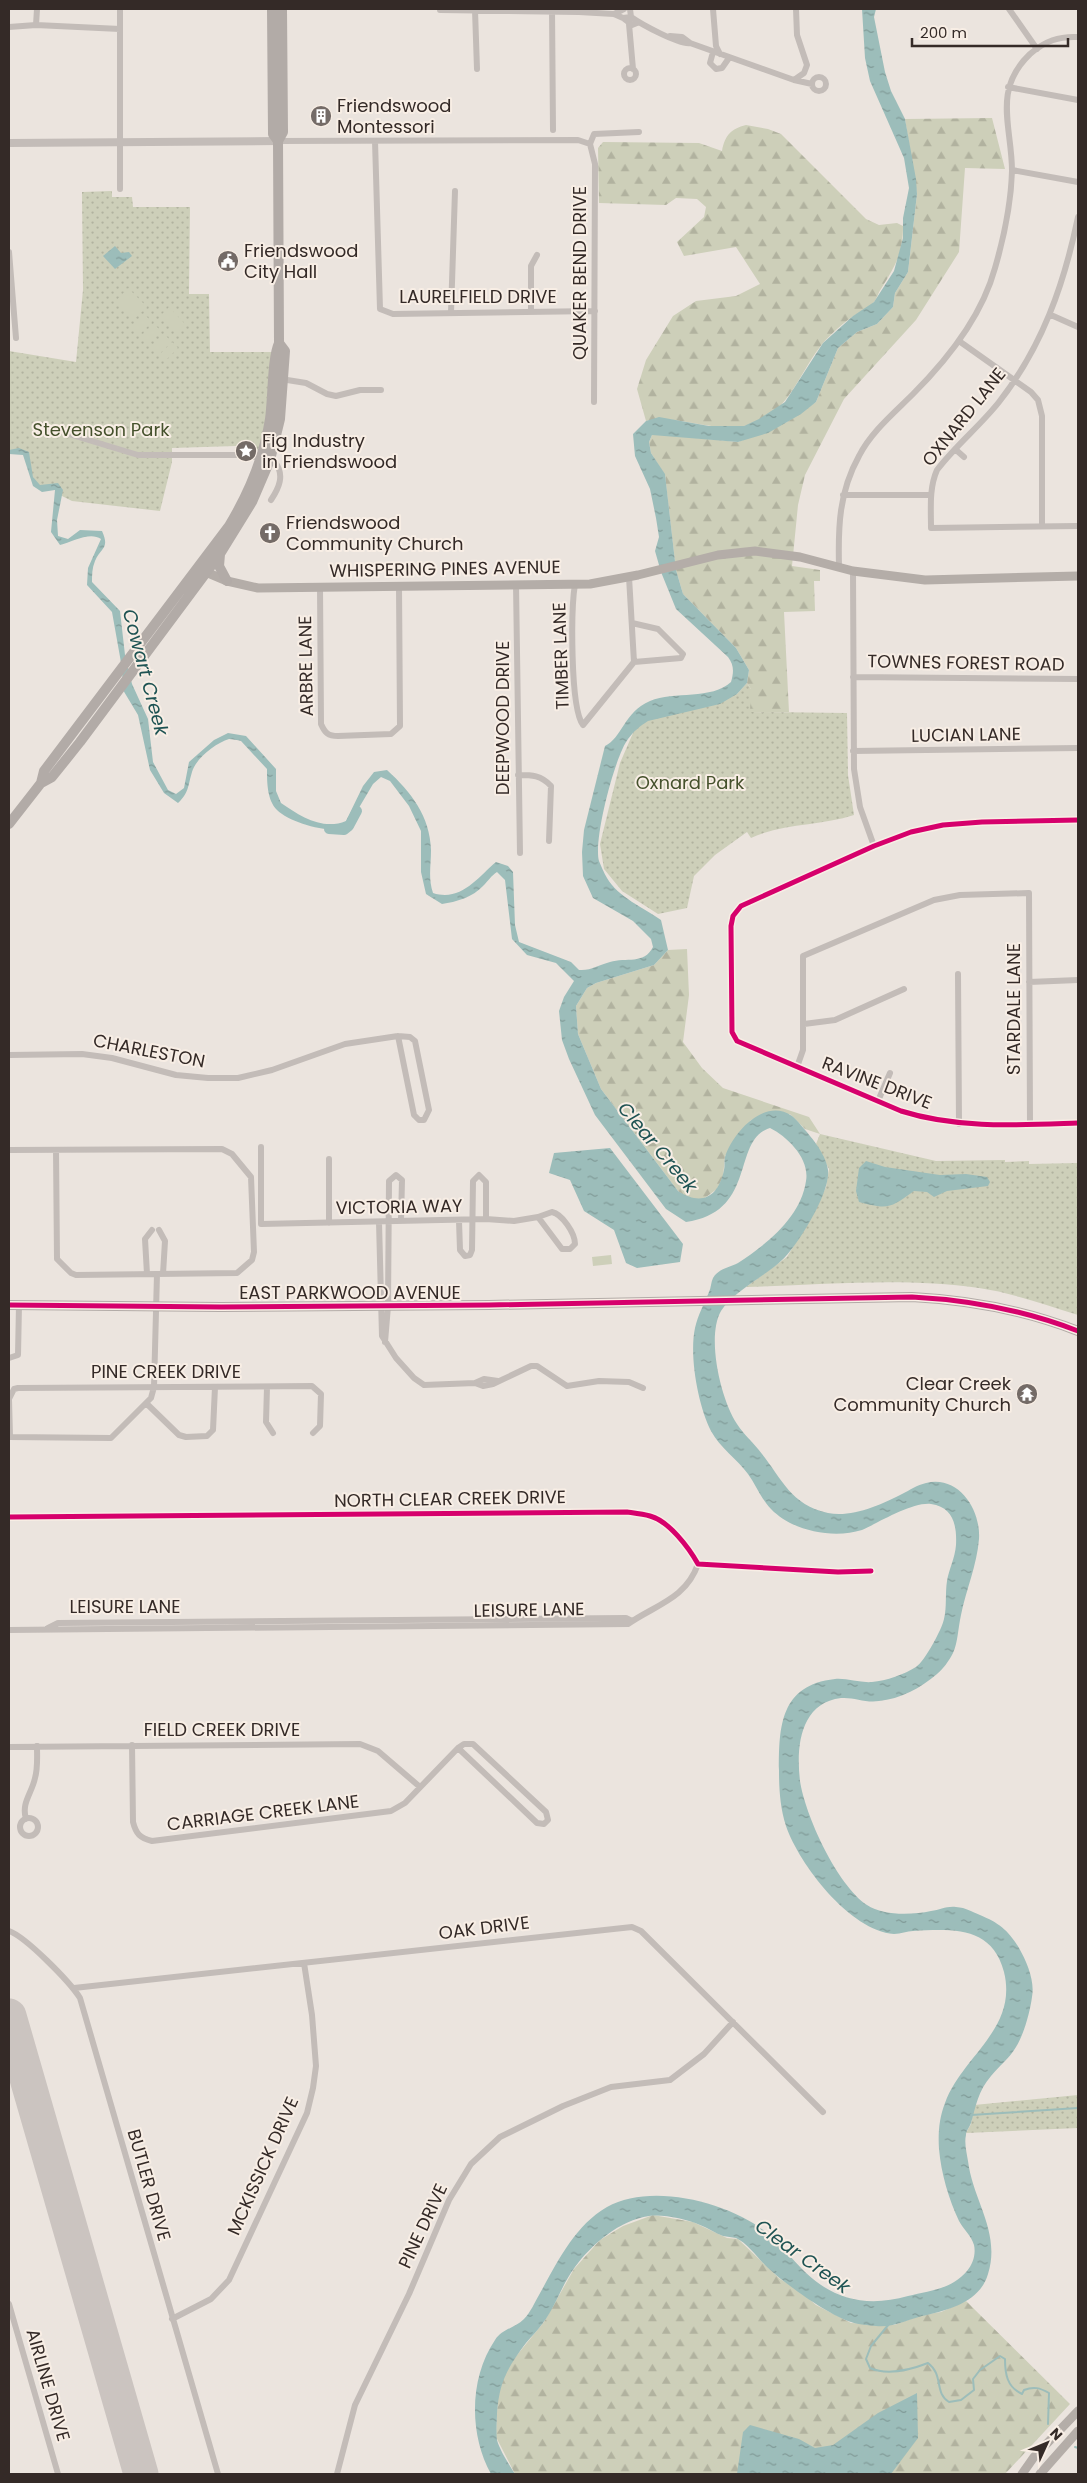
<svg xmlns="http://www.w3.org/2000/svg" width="1087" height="2483" font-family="Poppins,sans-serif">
	<defs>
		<pattern id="green-dots" width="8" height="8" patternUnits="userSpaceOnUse" patternTransform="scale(1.25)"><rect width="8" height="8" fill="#cdcfb9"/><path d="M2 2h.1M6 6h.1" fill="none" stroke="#b1b29f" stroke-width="1.8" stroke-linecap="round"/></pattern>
		<pattern id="forest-firs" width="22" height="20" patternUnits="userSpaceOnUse" patternTransform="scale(1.25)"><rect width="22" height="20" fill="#cdcfb9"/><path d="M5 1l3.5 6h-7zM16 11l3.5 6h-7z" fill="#b1b29f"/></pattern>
		<pattern id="water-ripples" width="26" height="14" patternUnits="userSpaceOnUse" patternTransform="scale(1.25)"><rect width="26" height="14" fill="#9cbdba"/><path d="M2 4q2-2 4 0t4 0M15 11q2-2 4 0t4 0" fill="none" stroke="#809a97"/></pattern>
	</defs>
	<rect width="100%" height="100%" fill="#ebe4de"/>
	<path fill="url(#green-dots)" d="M112 191V197H132L133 207H190L189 294H209L210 352H272C270 375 270 434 257 451L237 452 236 446 172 448V462L160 511 72 501 60 495 59 490 52 487 42 489 35 482 23 452H9V351L76 362 83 290 82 192Z
		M747 683 751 689V712L847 713 848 775 854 815C821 826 783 823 751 838L747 832 715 855 694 876 687 908 658 914 622 891 604 869 600 844 620 763 636 726 658 715 737 694Z
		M820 1134 936 1161 1005 1160V1162L1029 1161V1164L1078 1163V1315C1046 1305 1013 1293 979 1288 902 1277 822 1285 746 1287L787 1257 816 1208 826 1187 829 1169 816 1144Z
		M1078 2095V2128L966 2133 971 2124 974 2105Z"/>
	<path fill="url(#forest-firs)" d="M992 118 1005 169 965 168 959 252 916 320 844 399 805 475 798 505 792 566 820 570V581H814L815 611 784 612 789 712H750L751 689 747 683 749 670 736 648 683 594 676 570 665 475 651 453 649 442 652 435 655 434 738 442 787 422 816 402 838 348 857 332 877 324 893 307 895 293 908 272 917 194 905 119Z
		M746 125 768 129 781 134 866 219 879 225 897 223 903 226C903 254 895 266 881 289 878 293 877 299 874 302 868 309 859 312 852 317 842 324 831 334 823 343 798 373 789 417 744 426 710 432 675 414 646 421L637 389 646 360 673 316 696 301 736 296 760 284 736 247 684 256 677 242 704 217 706 207 697 199 676 198 666 205 599 203 598 148 603 142 699 143 722 151C725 135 731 129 746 125Z
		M687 949 689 995 683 1042 702 1068 723 1088 809 1117 820 1134 805 1129 790 1114 751 1120 725 1156 723 1177 717 1189 702 1200 692 1201 678 1191 601 1089 578 1034 576 1006 587 988 596 983 654 965 668 950Z
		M653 2215 693 2222 727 2238 738 2239 780 2279 800 2291 816 2305 851 2323 894 2325 922 2315 941 2312 966 2301 1070 2404 1005 2474H515L496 2437 498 2391 508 2366 544 2322 574 2269 600 2240 623 2226Z"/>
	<path fill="#cdcfb9" d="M128 288 147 307 134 319 116 301Z
		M169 307 185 324 177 333 160 316Z
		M146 316 152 322 139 335 133 329Z
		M154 324 160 330 147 343 141 337Z
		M164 334 170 340 157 353 151 347Z
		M172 342 178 348 165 361 159 355Z
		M611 1255 612 1264 593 1266 592 1257Z"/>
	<path fill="url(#water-ripples)" d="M862 9H876L874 17 885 72 891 91 905 119 916 179 917 194 908 272 895 293 893 307 877 324 857 332 838 348 816 402 801 414 768 433 738 442 652 435 649 442 651 453 665 474 676 570 683 594 736 648 749 670 747 683 737 694 720 704 648 721C640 726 634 731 628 739 615 756 593 840 599 861 601 866 604 873 607 878 618 897 644 908 661 920L668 950 654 965 596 983 587 988 576 1006 578 1034 601 1089 678 1191C701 1206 718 1198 724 1170 725 1166 724 1162 725 1157 733 1132 765 1097 792 1116 796 1119 807 1132 810 1136 817 1144 827 1159 828 1170 831 1192 797 1247 781 1261 765 1276 733 1292 721 1311 706 1337 721 1400 737 1424 744 1435 754 1443 762 1454 782 1479 791 1505 828 1513 851 1518 881 1505 902 1494 910 1490 917 1485 926 1483 959 1475 981 1510 979 1539 977 1565 966 1590 961 1615 958 1628 958 1642 953 1653 949 1661 943 1669 937 1674 921 1688 900 1699 879 1701 865 1703 854 1697 841 1698 800 1703 796 1747 800 1781 805 1815 837 1885 867 1905 883 1916 912 1915 931 1911 940 1910 946 1906 956 1907 967 1908 970 1911 980 1915 999 1923 1008 1930 1019 1948 1027 1962 1035 1981 1032 1997 1030 2012 1024 2034 1016 2047 1009 2059 999 2066 991 2076 978 2091 976 2106 971 2123 969 2128 966 2131 966 2135 964 2143 967 2154 968 2161 973 2201 1001 2232 988 2274 980 2301 952 2309 927 2315 910 2318 894 2328 876 2326 868 2325 859 2325 851 2322 828 2315 782 2282 765 2265 756 2256 747 2243 736 2238 732 2237 727 2237 723 2236 715 2233 708 2228 700 2225 686 2219 663 2214 649 2216 620 2220 592 2244 575 2267 562 2284 556 2306 543 2323 538 2330 531 2337 526 2343 507 2368 499 2383 497 2414 497 2419 496 2434 497 2440 500 2451 509 2464 515 2474H491C469 2435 469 2378 495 2340 502 2329 515 2328 524 2319 530 2313 535 2302 539 2295 557 2263 574 2226 607 2207 651 2182 728 2202 766 2232 780 2244 792 2259 805 2272 835 2301 869 2307 908 2296 929 2291 952 2289 967 2271 973 2264 976 2254 974 2245 971 2235 964 2230 959 2221 949 2200 941 2173 939 2149 938 2134 939 2118 945 2103 962 2056 1018 2029 1004 1972 992 1926 953 1929 913 1931 907 1931 901 1934 894 1934 850 1931 799 1864 786 1826 780 1807 779 1789 779 1770 779 1727 780 1685 835 1679 847 1678 860 1683 872 1682 886 1681 905 1674 916 1667 925 1661 942 1629 944 1619 947 1607 945 1594 947 1581 949 1569 955 1558 956 1545 957 1525 953 1507 931 1504 912 1502 880 1522 862 1530 833 1539 792 1531 771 1509 761 1499 756 1485 748 1474 737 1459 720 1448 711 1431 698 1405 689 1356 695 1328 698 1315 704 1304 709 1292 711 1288 711 1282 713 1278 719 1268 729 1268 738 1263 767 1244 801 1217 806 1181 810 1159 788 1137 770 1128 731 1140 758 1212 686 1222L666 1209 595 1115 569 1059 562 1040 559 1011 564 997 574 981 556 963 527 955 512 939 505 880 497 872C491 876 488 881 483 886 473 897 456 902 442 904L426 894 421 872V831L409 806 390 781 381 777 373 784 347 828C330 834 290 823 277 810 267 800 267 782 267 769L241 741C238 740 232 739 229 739 216 743 196 758 192 772 188 785 189 793 178 803L164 793 150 770 138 715 123 690 122 668 112 612 87 585 88 568 101 539C90 531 72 542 60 545L51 532 55 490 42 492 33 486 23 455 9 454V450L19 448 29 452 33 477 40 485 58 483 63 490 57 520 58 536 68 539 80 530 102 531C110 549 101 547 95 561 92 568 92 575 92 582L120 611 125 655 132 684 148 719 153 762 168 790 176 794 184 788 189 762 214 740 228 733 246 736 276 769V791L281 803C300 816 323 831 346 821L363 786 374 772 387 770C411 792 430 816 431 850 431 866 428 878 433 893 461 902 477 878 496 862L508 866 513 872 515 925 519 942 571 962 579 970C591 971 598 965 610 962 626 957 644 965 653 947L651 939 633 921 593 898 583 876 582 852 584 830 605 746C622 738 624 712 650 701 674 691 712 700 731 682 734 672 734 665 728 657L676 609 661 572 655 551 659 537 656 518 650 489 635 456 633 434 646 421 659 417 709 426H744L759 419 785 402 823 343 853 316 874 302 894 271 903 238V218L909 188 904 158 870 81 865 58Z
		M115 246 121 253 129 252 132 256 115 269 103 256Z
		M610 1148 683 1244 680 1262 637 1268 626 1263 614 1230 584 1211 570 1180 549 1173 554 1153Z
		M866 1161 885 1167 940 1175 966 1174 987 1177 990 1182 988 1186 947 1191 934 1197 927 1192 914 1191C890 1208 889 1210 859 1202L856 1191 859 1168Z
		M917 2393 918 2438 891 2474H737L743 2432 750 2425 799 2439 815 2448 833 2445 878 2413Z"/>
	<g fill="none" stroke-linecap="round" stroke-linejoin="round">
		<path stroke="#9cbdba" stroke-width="2" d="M971 2115 1078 2108
			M889 2324 871 2346 866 2359 870 2368C888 2376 910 2370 928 2363 944 2375 934 2393 949 2402L961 2400 974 2390 973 2379 980 2370 1000 2356 1005 2359C1005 2374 1007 2387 1022 2394L1024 2390C1034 2386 1040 2388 1049 2393L1048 2424
			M1075 2447 1078 2448"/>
		<path stroke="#9cbdba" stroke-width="10" d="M329 829 344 830 349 826 357 811"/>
		<path stroke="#cbc4c0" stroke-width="35" d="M9 2016 141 2474"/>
		<path stroke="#c3bcb8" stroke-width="6" d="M120 9V189
			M552 9 553 130
			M630 9 631 17
			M713 9 716 46 720 54
			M1009 9 1037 49
			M440 10 579 12 614 14 623 18
			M475 10 477 69
			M614 14 624 9
			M637 23 632 25 623 18 631 17C641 24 679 45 690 43L794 80 804 73 807 65 797 35 796 9
			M629 24 633 69
			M36 25 37 9
			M9 27 36 25 120 29
			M670 36 682 37 690 43
			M713 52 710 63 716 69 722 68 729 58
			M624 74a6 6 0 1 1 12 0a6 6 0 1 1-12 0Z
			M812 84a7 7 0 1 1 14 0a7 7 0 1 1-14 0Z
			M794 80 812 84
			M1008 87 1078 100
			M278 141 578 140 590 144
			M375 141 380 309 393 314 595 311
			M590 144 595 164 594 402
			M590 144 594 134 639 132
			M1012 170 1078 182
			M1078 217C1064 285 1042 347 999 402 980 426 956 445 937 470 929 488 931 508 931 528L1078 526
			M9 252 16 338
			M531 312V266L537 255
			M451 313 455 191
			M1051 315 1078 327
			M959 341 1031 392 1038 400 1042 416V525
			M281 379 306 383 327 394 336 396 360 390H381
			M39 425 138 455H247L275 462C285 475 279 488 271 500
			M955 449 964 457
			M843 495H931
			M839 566C838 527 839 492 859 456 871 432 894 413 913 394 948 359 982 316 995 268 1004 237 1011 204 1012 171 1012 127 992 90 1030 54 1045 41 1059 36 1078 37
			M853 571 854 769 860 807 874 846
			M516 584 520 853
			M575 584C571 608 570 708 583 725L634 662 629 577
			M320 587 321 724C325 733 328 736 338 736L391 734 400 726 399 586
			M632 623 658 629 683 654 681 658 634 662
			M853 677 1078 679
			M853 751 1078 748
			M518 775C532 775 541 775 551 786L549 841
			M1078 820 982 822 943 825 911 832 874 846 741 906 733 916 731 926 732 1032 737 1041 901 1111C958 1129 1019 1125 1078 1123
			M958 974 959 1124
			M1029 982 1078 980
			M804 1024 835 1020 904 989
			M398 1036 410 1037 415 1041 429 1110 424 1120H419L414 1115Z
			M9 1055 82 1054 112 1058 176 1075 208 1078H238L272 1070 345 1044 398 1036
			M797 1067 803 1050V956L934 900 960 895 1029 893 1030 1124
			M878 1101 890 1073
			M261 1147V1224L486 1219 514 1221 538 1217
			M9 1150C80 1150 151 1149 222 1149L232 1154 251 1177 254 1252 252 1260 237 1273 76 1275 71 1273 57 1259 56 1150
			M552 1212C562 1214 575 1233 575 1244L570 1249H562L538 1217Z
			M459 1221 460 1250 465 1256 470 1255 472 1250 473 1181 479 1175 486 1182V1219
			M379 1222 382 1336 396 1358 414 1378 424 1385 475 1383 483 1386 493 1384 531 1366H537L567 1386 599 1381 629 1382 643 1388
			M329 1223V1159
			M159 1230 165 1241 163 1274
			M147 1274 145 1239 152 1230
			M385 1342 388 1306 389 1181 396 1175 402 1180 401 1221
			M9 1358 18 1355 19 1305
			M475 1383 484 1379 498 1381
			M267 1387 266 1422 273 1433
			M146 1403 179 1435 186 1437 207 1436 213 1430 215 1387
			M9 1437 111 1438 151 1398 154 1387 157 1274
			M10 1437 9 1399 14 1389 18 1388 312 1386 321 1394 320 1426 313 1433
			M9 1517 627 1512C634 1513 643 1514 650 1516 669 1521 689 1548 698 1564L838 1572 871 1571
			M48 1628 58 1623 626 1618 632 1621
			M9 1630 628 1624C655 1605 686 1599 698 1564
			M132 1745 133 1822C136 1834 140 1838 152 1841L391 1811 405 1803 458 1748 464 1744H473L546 1812 548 1820 544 1824 537 1823 458 1748
			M9 1747 360 1744 378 1751 420 1787
			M20 1827a9 9 0 1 1 18 0a9 9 0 1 1-18 0Z
			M26 1819C21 1803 32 1793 35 1778 38 1768 37 1757 37 1746
			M9 1931C26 1937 70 1982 80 1998L218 2474
			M74 1988 632 1927 641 1931 823 2112
			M9 2304 58 2474
			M172 2319 211 2299 229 2280 307 2113 313 2088 316 2066 312 2015 304 1963
			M337 2474 355 2405 409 2294 449 2200 471 2164 500 2137 563 2106 611 2087 670 2080 704 2054 733 2022"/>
		<path stroke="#c3bcb8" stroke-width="8" d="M9 143 278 141"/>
		<path stroke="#b4ada8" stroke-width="9" d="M201 570 227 581 258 588 590 584 638 575 718 555 755 551 800 557 853 571 925 580 1078 576
			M1022 2474 1034 2457 1078 2411
			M1040 2474 1078 2431"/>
		<path stroke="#b2aba7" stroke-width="10" d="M272 9 273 134 278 141
			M220 554 219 566 227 581
			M41 783 44 771 229 526C249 493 264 457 270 419 273 399 272 358 279 343L278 141 283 132 282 9
			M9 824 41 783 52 777 80 742 220 554 252 502 270 460 280 419 285 351 279 343
			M9 1305 221 1307 489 1305 912 1297C970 1300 1024 1310 1078 1331"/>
		<g stroke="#f8eee5" stroke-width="8">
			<path id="cycleway" d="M1078 820 982 822 943 825 911 832 874 846 741 906 733 916 731 926 732 1032 737 1041 901 1111C958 1129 1019 1125 1078 1123
				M9 1305 221 1307 489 1305 912 1297C970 1300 1024 1310 1078 1331
				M9 1517 627 1512C634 1513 643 1514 650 1516 669 1521 689 1548 698 1564L838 1572 871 1571"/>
		</g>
		<use href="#cycleway" stroke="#d6006c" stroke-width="5"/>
	</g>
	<defs>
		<g id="building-disc" transform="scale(1.125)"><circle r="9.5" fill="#746b67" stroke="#f8eee5"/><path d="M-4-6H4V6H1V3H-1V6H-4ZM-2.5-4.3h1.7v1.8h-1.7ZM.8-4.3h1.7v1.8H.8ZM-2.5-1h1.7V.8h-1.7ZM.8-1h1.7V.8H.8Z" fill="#fff"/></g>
		<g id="civic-disc" transform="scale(1.125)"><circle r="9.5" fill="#746b67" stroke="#f8eee5"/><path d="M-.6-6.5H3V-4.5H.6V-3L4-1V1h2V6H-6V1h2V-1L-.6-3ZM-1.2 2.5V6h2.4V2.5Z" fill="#fff"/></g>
		<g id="sight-disc" transform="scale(1.125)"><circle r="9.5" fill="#746b67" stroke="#f8eee5"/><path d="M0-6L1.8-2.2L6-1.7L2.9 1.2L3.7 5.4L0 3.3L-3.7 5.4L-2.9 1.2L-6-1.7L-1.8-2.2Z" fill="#fff"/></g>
		<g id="church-disc" transform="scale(1.125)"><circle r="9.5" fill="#746b67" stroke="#f8eee5"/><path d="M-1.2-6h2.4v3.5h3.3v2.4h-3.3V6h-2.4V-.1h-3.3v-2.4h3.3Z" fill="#fff"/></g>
		<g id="temple-disc" transform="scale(1.125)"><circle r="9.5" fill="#746b67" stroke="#f8eee5"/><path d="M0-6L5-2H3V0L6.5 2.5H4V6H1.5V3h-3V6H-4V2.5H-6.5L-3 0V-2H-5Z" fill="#fff"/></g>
	</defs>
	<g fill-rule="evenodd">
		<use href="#building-disc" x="321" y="116"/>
		<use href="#civic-disc" x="228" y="261"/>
		<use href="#sight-disc" x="246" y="451"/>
		<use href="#church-disc" x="270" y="533"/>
		<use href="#temple-disc" x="1027" y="1394"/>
	</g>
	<g text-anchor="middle" stroke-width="4" stroke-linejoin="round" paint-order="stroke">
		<g font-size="18" fill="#342a27" stroke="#f8eee5" text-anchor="start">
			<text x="337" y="112">Friendswood<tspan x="337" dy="21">Montessori</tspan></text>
			<text x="244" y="257">Friendswood<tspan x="244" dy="21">City Hall</tspan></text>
			<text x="262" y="447">Fig Industry<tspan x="262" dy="21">in Friendswood</tspan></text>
			<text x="286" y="529">Friendswood<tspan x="286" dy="21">Community Church</tspan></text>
			<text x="1011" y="1390" text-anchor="end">Clear Creek<tspan x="1011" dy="21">Community Church</tspan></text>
		</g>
		<g font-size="18" fill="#342a27" stroke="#f8eee5">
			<text transform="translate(580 273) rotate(-90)" y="6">QUAKER BEND DRIVE</text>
			<text x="478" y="303">LAURELFIELD DRIVE</text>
			<text transform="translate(964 417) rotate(-51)" y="6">OXNARD LANE</text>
			<text transform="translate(445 569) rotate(-1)" y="6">WHISPERING PINES AVENUE</text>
			<text transform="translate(561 656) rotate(-92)" y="6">TIMBER LANE</text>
			<text transform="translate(966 663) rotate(1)" y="6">TOWNES FOREST ROAD</text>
			<text transform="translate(306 666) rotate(-91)" y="6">ARBRE LANE</text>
			<text transform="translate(503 718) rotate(-90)" y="6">DEEPWOOD DRIVE</text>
			<text transform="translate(966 735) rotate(-1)" y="6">LUCIAN LANE</text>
			<text transform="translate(1014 1009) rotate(-90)" y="6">STARDALE LANE</text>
			<text transform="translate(149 1051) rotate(11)" y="6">CHARLESTON</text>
			<text transform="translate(877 1083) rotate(21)" y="6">RAVINE DRIVE</text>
			<text transform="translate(399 1207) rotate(-1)" y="6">VICTORIA WAY</text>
			<text x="350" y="1299">EAST PARKWOOD AVENUE</text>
			<text x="166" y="1378">PINE CREEK DRIVE</text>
			<text transform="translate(450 1499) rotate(-1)" y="6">NORTH CLEAR CREEK DRIVE</text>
			<text x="125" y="1613">LEISURE LANE</text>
			<text transform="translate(529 1610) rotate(-1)" y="6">LEISURE LANE</text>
			<text x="222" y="1736">FIELD CREEK DRIVE</text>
			<text transform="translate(263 1813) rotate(-7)" y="6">CARRIAGE CREEK LANE</text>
			<text transform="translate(484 1928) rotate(-7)" y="6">OAK DRIVE</text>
			<text transform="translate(263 2166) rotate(-66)" y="6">MCKISSICK DRIVE</text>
			<text transform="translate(149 2185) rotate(74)" y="6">BUTLER DRIVE</text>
			<text transform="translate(423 2226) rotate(-65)" y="6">PINE DRIVE</text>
			<text transform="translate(48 2385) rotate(74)" y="6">AIRLINE DRIVE</text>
		</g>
		<g font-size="18" fill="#45512c" stroke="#f8eee5">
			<text x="101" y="436">Stevenson Park</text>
			<text x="690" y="789">Oxnard Park</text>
		</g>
		<g font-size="19" font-style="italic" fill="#1e5353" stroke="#f8eee5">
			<text transform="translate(146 672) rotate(75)" y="7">Cowart Creek</text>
			<text transform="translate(658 1147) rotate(50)" y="7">Clear Creek</text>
			<text transform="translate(803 2256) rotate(36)" y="7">Clear Creek</text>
		</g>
	</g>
	<rect width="1087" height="2483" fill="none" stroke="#342a27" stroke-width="20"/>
	<g transform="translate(1047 2443) rotate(46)" stroke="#f8eee5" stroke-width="4" paint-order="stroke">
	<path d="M0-4L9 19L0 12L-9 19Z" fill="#342a27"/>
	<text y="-8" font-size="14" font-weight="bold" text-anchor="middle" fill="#342a27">N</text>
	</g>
	<path d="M912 38v8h156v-8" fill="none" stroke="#342a27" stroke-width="2.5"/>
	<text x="920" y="38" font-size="15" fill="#342a27" stroke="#f8eee5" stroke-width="4" paint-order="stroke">200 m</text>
</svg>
